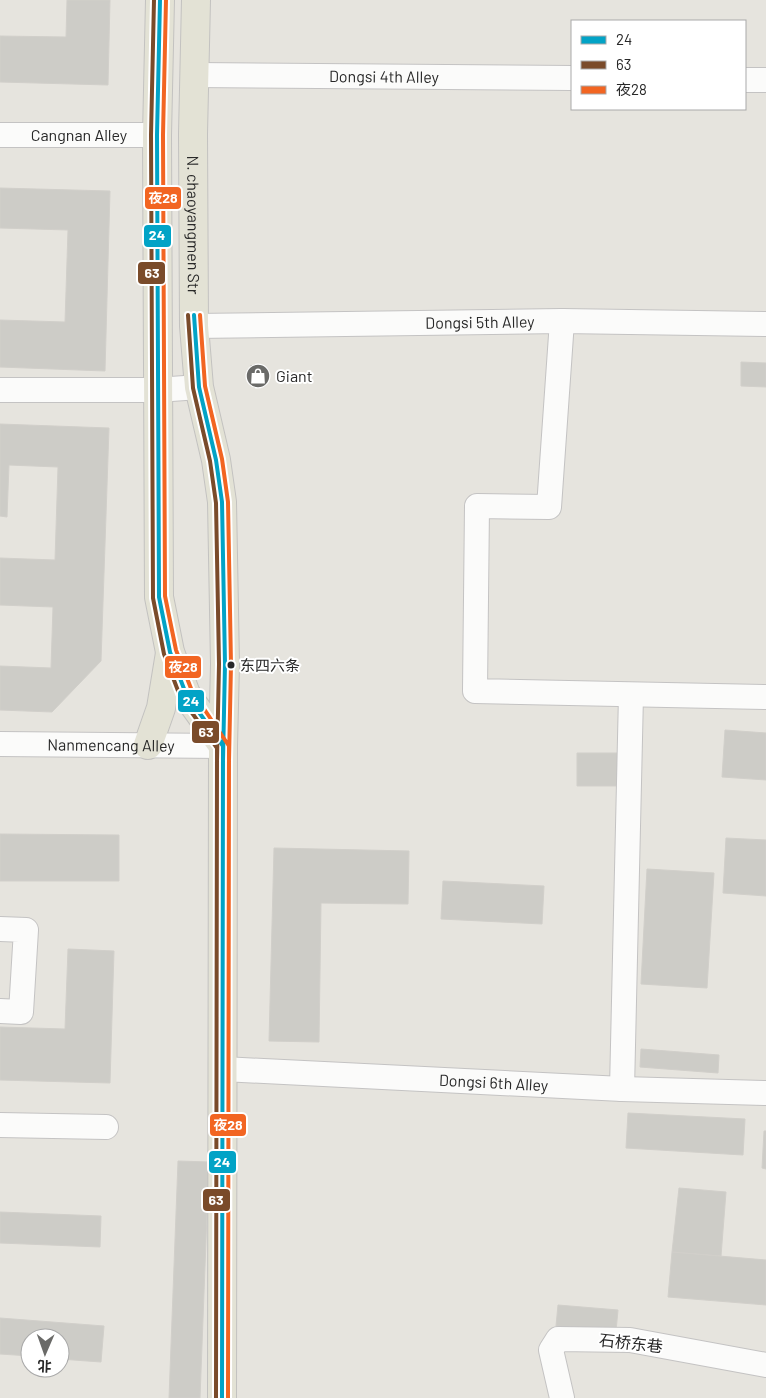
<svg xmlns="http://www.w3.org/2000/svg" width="766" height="1398" font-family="Barlow,'Noto Sans SC',sans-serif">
	<rect width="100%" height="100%" fill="#e6e4de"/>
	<path fill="#cdccc7" stroke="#d1cfca" d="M67 0H110L108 85 0 82V36L66 37Z
		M0 188 110 191 105 371 0 367V320L65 322 68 230 0 228Z
		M741 362 766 363V387L741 386Z
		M0 424 109 428 101 661 52 712 0 710V666L51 668 53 607 0 605V558L55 560 58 467 9 465 7 517 0 516Z
		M725 730 766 733V780L722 777Z
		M577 753H618L617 786H577Z
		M0 834 119 835V881H0Z
		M726 838 766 840V896L723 893Z
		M274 848 409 851 408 904 321 903 319 1042 269 1041Z
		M647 869 714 873 707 988 641 984Z
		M443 881 544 886 542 924 441 919Z
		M68 949 114 951 110 1083 0 1080V1027L65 1029Z
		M641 1049 719 1055 718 1073 640 1067Z
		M628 1113 745 1119 743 1155 626 1148Z
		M764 1131H766V1169L762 1168Z
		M178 1161 209 1162 200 1398H169Z
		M679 1188 726 1192 721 1256 672 1252Z
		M0 1212 101 1216 100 1247 0 1243Z
		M672 1252 766 1260V1305L668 1297Z
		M558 1305 618 1310 616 1331 556 1326Z
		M0 1318 104 1326 101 1362 60 1359V1338H30V1356L0 1354Z"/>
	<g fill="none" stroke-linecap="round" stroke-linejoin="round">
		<g stroke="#c4c3c3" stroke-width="26">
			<g id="minor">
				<path id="s1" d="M195 75 572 78"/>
				<path d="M745 80H766"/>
				<path id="s2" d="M0 135H157"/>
				<path d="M562 321 549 507 477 506 475 691 766 697"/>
				<path id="s3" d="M194 326 562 321 766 324"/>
				<path d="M0 390H157L199 387"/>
				<path id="s4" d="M0 744 223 746"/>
				<path d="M0 929 26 930 21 1012 0 1011"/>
				<path id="s5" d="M223 1069 622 1089 766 1093"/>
				<path d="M622 1089 631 695"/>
				<path d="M0 1125 106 1127"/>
				<path d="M562 1398 551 1350 558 1339 630 1340 766 1365"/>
			</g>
		</g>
		<g stroke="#c3c2c0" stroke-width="30">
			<g id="major">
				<path d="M160 0 157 135 159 597 170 652 186 694 223 746"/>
				<path id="s6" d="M196 0 193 134 194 326 199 387 216 460 222 502 225 664 223 746 222 1398"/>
				<path d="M148 745 161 708 170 653"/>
			</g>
		</g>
		<use href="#minor" stroke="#fbfbfa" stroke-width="24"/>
		<use href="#major" stroke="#e3e2d5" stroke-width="28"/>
		<g stroke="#fff" stroke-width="8">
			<path id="bus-1" d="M160 0 157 135 159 597 170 652 186 694 223 746 222 1398
				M194 315 199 387 216 460 222 502 225 664 223 760"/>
		</g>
		<g stroke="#fff" stroke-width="8">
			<path id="bus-2" d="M154 0 151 135 153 598 164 654 180 696 217 748 216 1398
				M188 315 193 388 210 461 216 503 219 664 217 760"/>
		</g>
		<g stroke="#fff" stroke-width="8">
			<path id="bus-3" d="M166 0 163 135 165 596 176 650 192 691 229 746 228 1398
				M200 315 205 386 222 459 228 502 231 664 229 760"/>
		</g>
		<use href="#bus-1" stroke="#02a3c6" stroke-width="4"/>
		<use href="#bus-2" stroke="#7a4b2a" stroke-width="4"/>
		<use href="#bus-3" stroke="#f26522" stroke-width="4"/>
	</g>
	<defs>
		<g id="shop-disc" transform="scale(1.25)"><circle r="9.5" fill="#6a6a68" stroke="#fff"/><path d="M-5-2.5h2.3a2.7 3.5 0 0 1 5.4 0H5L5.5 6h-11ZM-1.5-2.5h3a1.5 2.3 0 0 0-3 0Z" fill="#fff"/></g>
	</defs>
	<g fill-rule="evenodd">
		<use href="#shop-disc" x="258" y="376"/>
	</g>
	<circle fill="#282828" stroke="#fff" stroke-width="2" cx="231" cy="665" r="4.5"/>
	<g text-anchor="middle" stroke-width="4" stroke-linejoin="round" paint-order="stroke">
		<g font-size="15" fill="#282828" stroke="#fff" text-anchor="start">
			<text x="240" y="671">东四六条</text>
		</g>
		<g font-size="16" fill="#282828" stroke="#fff">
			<text dy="6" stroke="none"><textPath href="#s1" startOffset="189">Dongsi 4th Alley</textPath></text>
			<text dy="6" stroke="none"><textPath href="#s2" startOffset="79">Cangnan Alley</textPath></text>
			<text dy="6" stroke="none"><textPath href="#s6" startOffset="225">N. chaoyangmen Str</textPath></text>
			<text dy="6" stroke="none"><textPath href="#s3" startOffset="286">Dongsi 5th Alley</textPath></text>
			<text dy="6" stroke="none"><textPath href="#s4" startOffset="111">Nanmencang Alley</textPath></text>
			<text dy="6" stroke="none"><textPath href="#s5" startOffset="271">Dongsi 6th Alley</textPath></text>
			<text transform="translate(631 1343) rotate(6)" y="6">石桥东巷</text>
		</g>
		<g font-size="16" fill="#282828" stroke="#fff" text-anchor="start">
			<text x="276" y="382">Giant</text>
		</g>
	</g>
	<g stroke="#fff" stroke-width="2">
		<rect x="144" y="186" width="38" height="24" rx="5" fill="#f26522"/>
		<rect x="143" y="224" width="29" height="24" rx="5" fill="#02a3c6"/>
		<rect x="137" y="261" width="29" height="24" rx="5" fill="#7a4b2a"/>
		<rect x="164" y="655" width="38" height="24" rx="5" fill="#f26522"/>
		<rect x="177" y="689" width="28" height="24" rx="5" fill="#02a3c6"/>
		<rect x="191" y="720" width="29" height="24" rx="5" fill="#7a4b2a"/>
		<rect x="209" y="1113" width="38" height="24" rx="5" fill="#f26522"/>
		<rect x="208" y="1150" width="29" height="24" rx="5" fill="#02a3c6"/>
		<rect x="202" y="1188" width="29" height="24" rx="5" fill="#7a4b2a"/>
	</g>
	<g font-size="14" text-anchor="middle" font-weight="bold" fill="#fff">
		<text x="163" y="203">夜28</text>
		<text x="157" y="240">24</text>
		<text x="152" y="278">63</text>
		<text x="183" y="672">夜28</text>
		<text x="191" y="706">24</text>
		<text x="206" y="737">63</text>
		<text x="228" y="1130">夜28</text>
		<text x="222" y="1167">24</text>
		<text x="216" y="1205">63</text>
	</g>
	<rect x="571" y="20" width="175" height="90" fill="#ffffff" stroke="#a9a9a9"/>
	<rect x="581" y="36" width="25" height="8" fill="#02a3c6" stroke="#a9a9a9"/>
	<text x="616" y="45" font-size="15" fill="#282828">24</text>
	<rect x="581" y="61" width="25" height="8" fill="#7a4b2a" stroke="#a9a9a9"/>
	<text x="616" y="70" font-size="15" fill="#282828">63</text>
	<rect x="581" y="86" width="25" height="8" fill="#f26522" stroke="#a9a9a9"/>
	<text x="616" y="95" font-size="15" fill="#282828">夜28</text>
	<g transform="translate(45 1353) rotate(182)"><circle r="24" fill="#ffffff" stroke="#a9a9a9"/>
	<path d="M0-4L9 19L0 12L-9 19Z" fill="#6a6a68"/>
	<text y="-8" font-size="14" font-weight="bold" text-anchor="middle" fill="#282828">北</text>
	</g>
</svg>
